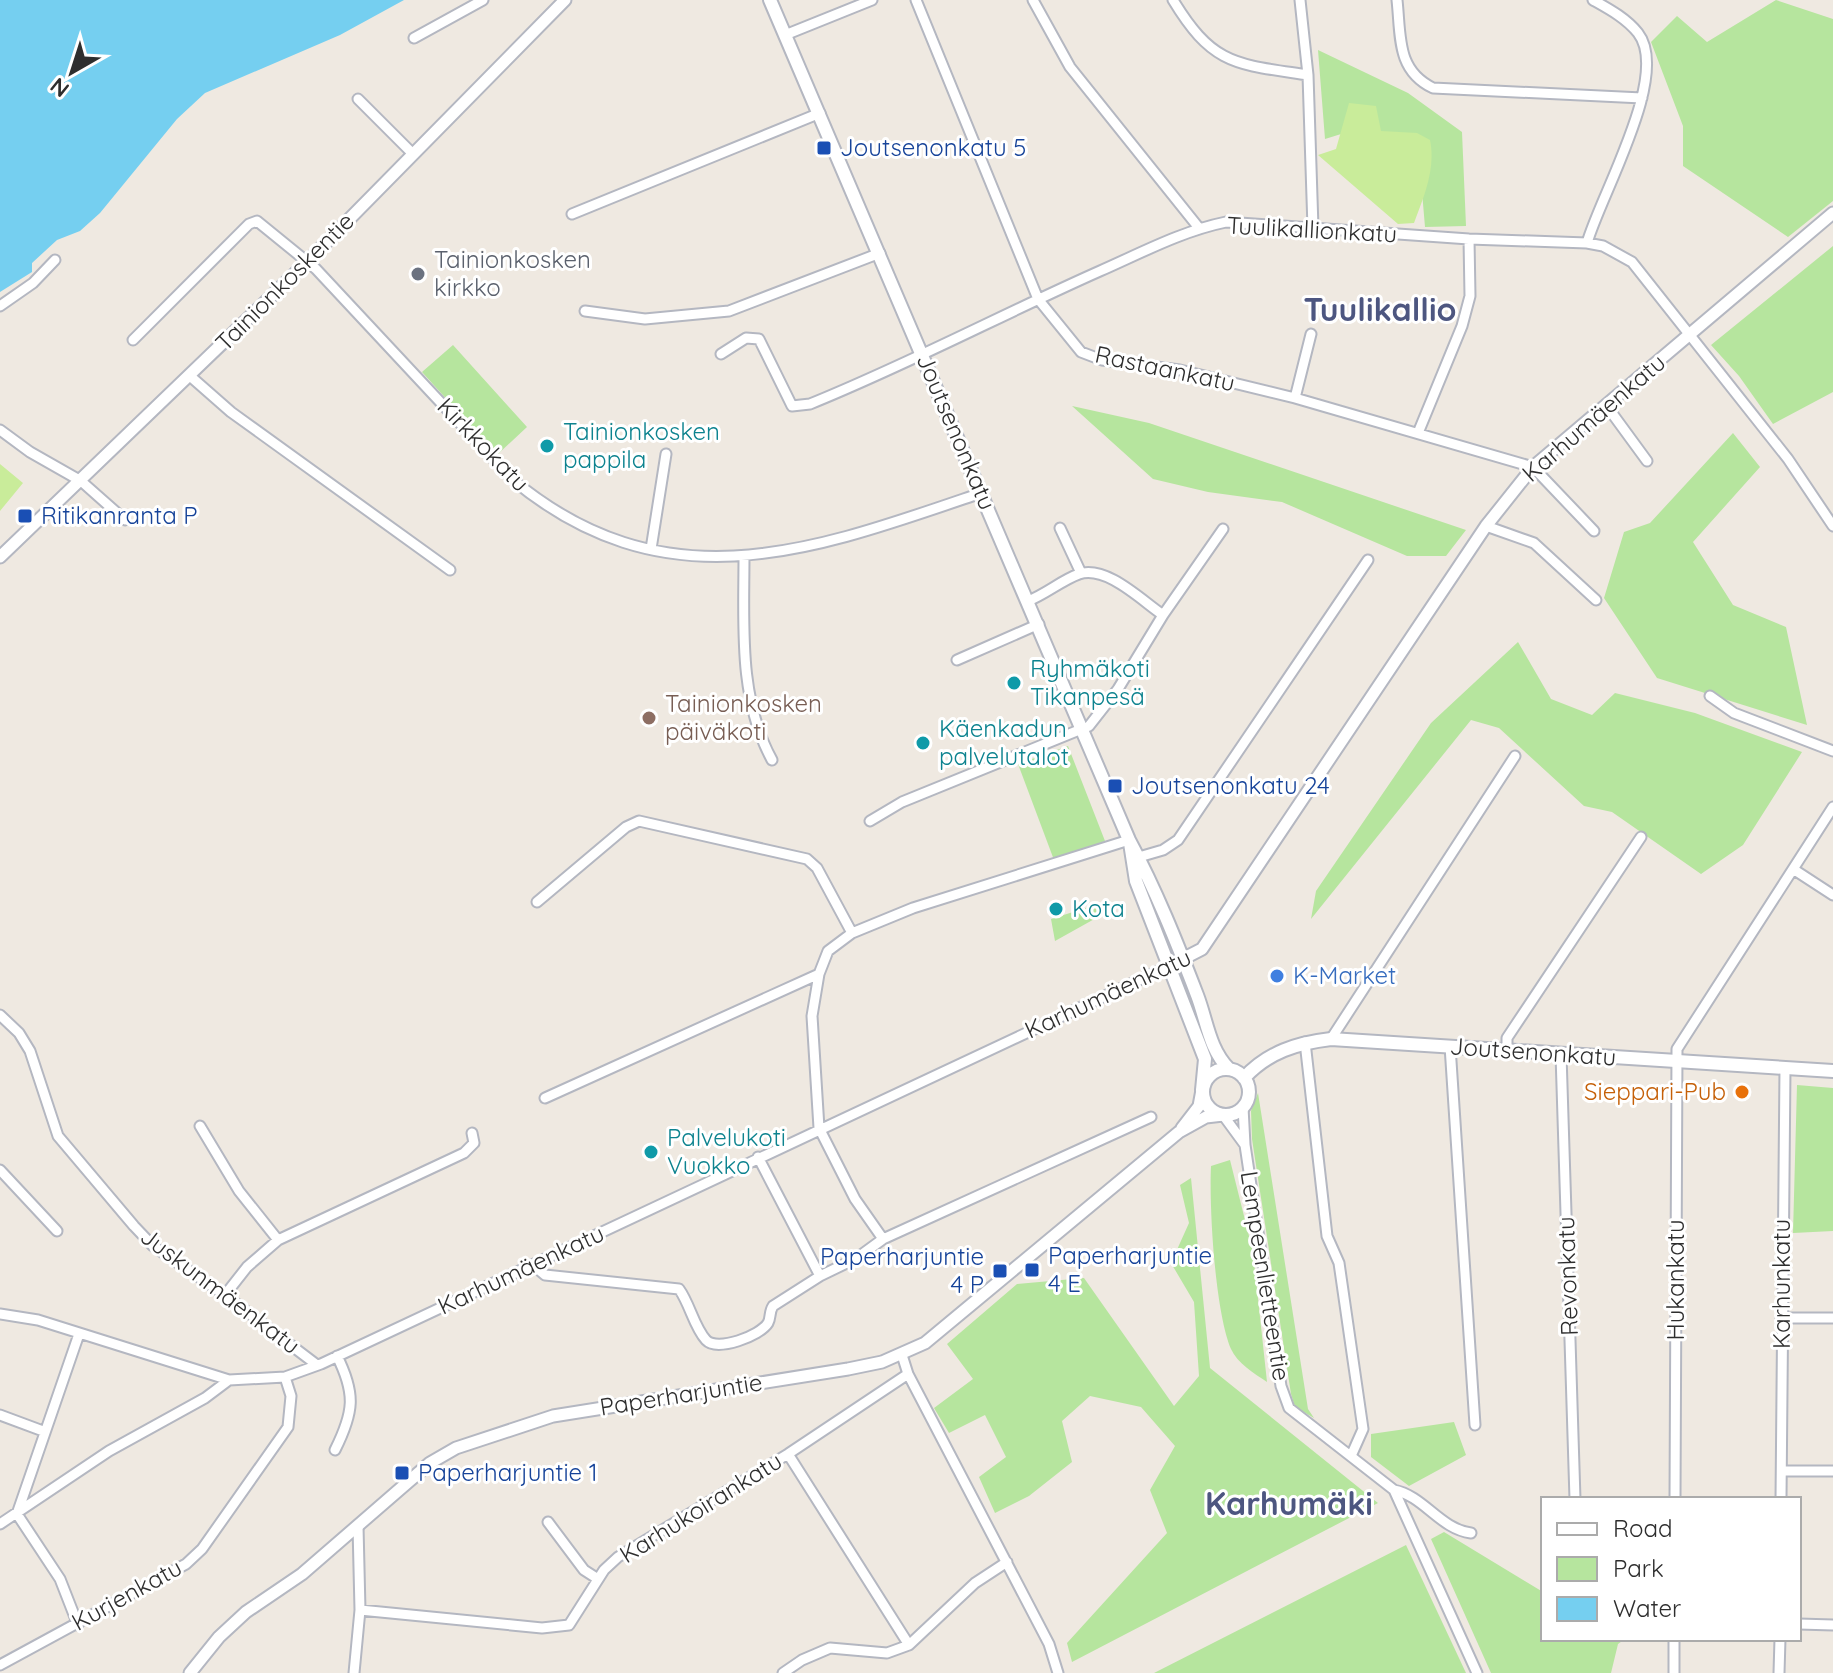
<svg xmlns="http://www.w3.org/2000/svg" width="1833" height="1673" font-family="Quicksand,sans-serif">
	<rect width="100%" height="100%" fill="#efe9e1"/>
	<path fill="#b6e59e" d="M1776 0 1833 19V201L1788 237 1683 166V126L1651 42 1677 16 1707 42Z
		M1318 50 1408 93 1462 132 1466 226 1425 227 1421 180 1367 126 1325 139Z
		M1833 246V392L1773 424 1739 376 1711 345Z
		M453 345 527 427 497 455 422 372Z
		M1072 406 1149 423 1466 530 1446 556H1407L1282 502 1208 492 1153 479Z
		M1733 433 1760 467 1693 542 1733 605 1786 627 1807 725 1657 678 1604 598 1624 532 1650 523Z
		M1518 642 1551 699 1592 715 1615 693 1695 713 1802 752 1743 845 1701 874 1612 812 1584 806 1499 728 1471 720 1311 919 1316 891 1431 723Z
		M1068 746 1105 841 1054 860 1018 764Z
		M1095 905 1098 917 1055 941 1051 919Z
		M1797 1085 1833 1088V1231L1793 1233Z
		M1258 1093 1308 1409 1314 1418 1295 1407 1291 1394 1252 1139 1251 1111Z
		M1230 1160 1253 1252 1267 1382C1255 1374 1237 1363 1231 1349 1215 1311 1209 1208 1211 1166Z
		M1191 1178 1210 1368 1378 1503 1072 1662 1067 1643 1167 1533 1150 1490 1175 1446 1141 1407 1090 1396 1062 1421 1072 1462 1029 1496 995 1513 979 1477 1006 1457 985 1415 949 1433 934 1408 973 1379 947 1344 1017 1284 1084 1278 1174 1406 1199 1376 1194 1302 1171 1263 1189 1223 1180 1185Z
		M1454 1422 1466 1455 1409 1486 1371 1457V1434Z
		M1444 1532 1543 1592V1639H1625L1618 1644 1611 1673H1491L1431 1539Z
		M1406 1545 1466 1673H1154Z"/>
	<path fill="#c9ec9a" d="M1349 103 1376 106 1381 131 1417 133 1430 140C1436 169 1424 196 1414 223L1398 224 1318 155 1336 149Z
		M0 464 23 483 0 511Z"/>
	<path fill="#75cff0" d="M0 0H404L340 35 205 93 177 119 100 213 80 231 57 240 32 263V272L0 292Z"/>
	<g fill="none" stroke-linecap="round" stroke-linejoin="round">
		<g stroke="#b4b7c1" stroke-width="13">
			<path id="minor" d="M916 0 1038 299 1081 352 1102 360 1180 370 1295 398 1533 467 1594 531
				M1033 0 1070 67 1199 228
				M1173 0C1213 66 1236 64 1308 75
				M1300 0 1308 75 1313 228
				M1397 0C1401 36 1396 70 1433 88L1642 98
				M785 35 872 0
				M414 38 483 0
				M358 99 413 154
				M572 214 820 113
				M1587 243C1600 196 1671 75 1638 33 1626 18 1609 9 1593 0
				M0 306 33 283 55 260
				M585 311 645 319 729 311 880 253
				M133 340 249 224 257 221 316 269 513 480C667 607 814 550 981 493
				M721 354 746 338 759 339 792 406 810 404C909 364 1003 314 1100 271 1141 253 1182 231 1226 222L1469 239 1587 243 1603 246 1632 262 1788 459 1833 526
				M190 376 231 412 450 570
				M1295 398 1311 334
				M1606 405 1647 461
				M0 430 30 452 81 481 125 520
				M1418 433 1462 326 1470 296 1469 239
				M1486 526 1534 543 1596 600
				M1060 528 1081 573
				M651 549 666 454
				M744 556C744 625 738 698 772 760
				M1028 601C1046 594 1062 580 1079 574 1107 565 1142 601 1163 615
				M957 660 1039 624
				M1710 696 1734 713 1833 751
				M870 821 902 802 1089 726 1118 689 1163 615 1223 529
				M1129 840 913 908 852 933 828 951 819 974 812 1016 819 1128 855 1199 883 1239 1151 1117
				M1132 859 1163 850 1178 840 1368 560
				M1793 869 1833 895
				M537 902 626 827 639 821 807 859 817 868 852 933
				M0 1015 19 1033 30 1051 58 1136 134 1226 153 1246 225 1295 317 1365
				M1331 1039 1515 756
				M1305 1042 1327 1236 1339 1263 1363 1429 1351 1456
				M1450 1046 1475 1425
				M1507 1050V1038L1641 837
				M1561 1054 1575 1499
				M545 1098 819 974
				M1243 1107 1245 1145 1281 1386 1289 1408 1394 1490 1477 1673
				M1223 1115 1245 1145
				M200 1126 239 1191 278 1240
				M758 1157 820 1276 857 1258 883 1239
				M0 1170 57 1231
				M533 1265 545 1275 679 1289C690 1304 694 1327 706 1340 717 1352 760 1336 768 1323 771 1318 769 1312 773 1306L820 1276
				M225 1295 247 1267 278 1240 464 1153 474 1143 472 1133
				M0 1314 38 1320 229 1380 285 1377 321 1364 1169 966
				M1781 1318H1833
				M902 1355 908 1374 1049 1644 1058 1673
				M0 1415 43 1431
				M335 1450C354 1412 356 1394 337 1356
				M788 1454 909 1645
				M1782 1471H1833
				M1394 1490C1424 1496 1440 1529 1471 1533
				M1675 1499 1677 1049 1833 807
				M1781 1499 1785 1068
				M548 1522 584 1570 598 1579
				M0 1524 109 1451 205 1398 229 1380
				M360 1610 542 1628 569 1625 604 1570 618 1557 788 1454 908 1374
				M1799 1624 1833 1625
				M78 1625 60 1579 17 1514 79 1334
				M0 1665 186 1564 202 1549 288 1427 291 1396 285 1377
				M354 1673 360 1610 358 1526
				M783 1673 802 1660 830 1648 887 1653 909 1645 975 1583 1007 1562
				M1674 1673V1639
				M1779 1673 1780 1639"/>
		</g>
		<g stroke="#b4b7c1" stroke-width="15">
			<path id="tertiary" d="M0 557 308 261 565 0
				M1169 966 1202 949 1486 526 1533 467 1833 213
				M1182 1128 1199 1106 1202 1090
				M190 1673 219 1637 246 1612 302 1574 430 1463 456 1448 553 1416 848 1369 882 1362 925 1343 1179 1132 1206 1117 1223 1115"/>
		</g>
		<g stroke="#b4b7c1" stroke-width="16">
			<path id="secondary" d="M770 0 1129 840C1156 890 1177 943 1197 995 1207 1021 1209 1049 1229 1069
				M1130 843 1136 881 1205 1059 1202 1090
				M1203 1092a23 23 0 1 1 46 0a23 23 0 1 1-46 0Z
				M1244 1078C1268 1052 1297 1043 1331 1039L1833 1071"/>
		</g>
		<use href="#minor" stroke="#fff" stroke-width="9"/>
		<use href="#tertiary" stroke="#fff" stroke-width="11"/>
		<use href="#secondary" stroke="#fff" stroke-width="12"/>
	</g>
	<g fill="#1a4fb4" stroke="#fff" stroke-width="3">
		<rect x="816" y="140" width="16" height="16" rx="4"/>
		<rect x="17" y="508" width="16" height="16" rx="4"/>
		<rect x="1107" y="778" width="16" height="16" rx="4"/>
		<rect x="1024" y="1262" width="16" height="16" rx="4"/>
		<rect x="992" y="1263" width="16" height="16" rx="4"/>
		<rect x="394" y="1465" width="16" height="16" rx="4"/>
	</g>
	<circle fill="#6b7280" stroke="#fff" stroke-width="3" cx="418" cy="274" r="8"/>
	<g fill="#0f9aa8" stroke="#fff" stroke-width="3">
		<circle cx="547" cy="446" r="8"/>
		<circle cx="1014" cy="683" r="8"/>
		<circle cx="923" cy="743" r="8"/>
		<circle cx="1056" cy="909" r="8"/>
		<circle cx="651" cy="1152" r="8"/>
	</g>
	<circle fill="#8d6e63" stroke="#fff" stroke-width="3" cx="649" cy="718" r="8"/>
	<circle fill="#3f7fe0" stroke="#fff" stroke-width="3" cx="1277" cy="976" r="8"/>
	<circle fill="#e8710a" stroke="#fff" stroke-width="3" cx="1742" cy="1092" r="8"/>
	<g text-anchor="middle" stroke-width="6" stroke-linejoin="round" paint-order="stroke">
		<g font-size="24" fill="#164399" stroke="#fff" text-anchor="start">
			<text x="840" y="156">Joutsenonkatu 5</text>
			<text x="41" y="524">Ritikanranta P</text>
			<text x="1131" y="794">Joutsenonkatu 24</text>
			<text x="1048" y="1264">Paperharjuntie<tspan x="1048" dy="28">4 E</tspan></text>
			<text x="984" y="1265" text-anchor="end">Paperharjuntie<tspan x="984" dy="28">4 P</tspan></text>
			<text x="418" y="1481">Paperharjuntie 1</text>
		</g>
		<g font-size="24" fill="#2e2e2e" stroke="#fff">
			<text transform="translate(1312 230) rotate(3)" y="8">Tuulikallionkatu</text>
			<text transform="translate(285 282) rotate(-45)" y="8">Tainionkoskentie</text>
			<text transform="translate(1165 369) rotate(12)" y="8">Rastaankatu</text>
			<text transform="translate(1594 418) rotate(-41)" y="8">Karhumäenkatu</text>
			<text transform="translate(956 432) rotate(67)" y="8">Joutsenonkatu</text>
			<text transform="translate(483 445) rotate(46)" y="8">Kirkkokatu</text>
			<text transform="translate(1108 994) rotate(-25)" y="8">Karhumäenkatu</text>
			<text transform="translate(1533 1052) rotate(4)" y="8">Joutsenonkatu</text>
			<text transform="translate(521 1270) rotate(-25)" y="8">Karhumäenkatu</text>
			<text transform="translate(1265 1276) rotate(81)" y="8">Lempeenlietteentie</text>
			<text transform="translate(1568 1276) rotate(-92)" y="8">Revonkatu</text>
			<text transform="translate(1676 1280) rotate(-90)" y="8">Hukankatu</text>
			<text transform="translate(1782 1284) rotate(-90)" y="8">Karhunkatu</text>
			<text transform="translate(220 1291) rotate(37)" y="8">Juskunmäenkatu</text>
			<text transform="translate(681 1395) rotate(-9)" y="8">Paperharjuntie</text>
			<text transform="translate(701 1508) rotate(-32)" y="8">Karhukoirankatu</text>
			<text transform="translate(127 1595) rotate(-29)" y="8">Kurjenkatu</text>
		</g>
		<g font-size="24" fill="#5b616d" stroke="#fff" text-anchor="start">
			<text x="434" y="268">Tainionkosken<tspan x="434" dy="28">kirkko</tspan></text>
		</g>
		<g font-size="24" fill="#0d838f" stroke="#fff" text-anchor="start">
			<text x="563" y="440">Tainionkosken<tspan x="563" dy="28">pappila</tspan></text>
			<text x="1030" y="677">Ryhmäkoti<tspan x="1030" dy="28">Tikanpesä</tspan></text>
			<text x="939" y="737">Käenkadun<tspan x="939" dy="28">palvelutalot</tspan></text>
			<text x="1072" y="917">Kota</text>
			<text x="667" y="1146">Palvelukoti<tspan x="667" dy="28">Vuokko</tspan></text>
		</g>
		<g font-size="24" fill="#785e54" stroke="#fff" text-anchor="start">
			<text x="665" y="712">Tainionkosken<tspan x="665" dy="28">päiväkoti</tspan></text>
		</g>
		<g font-size="24" fill="#366cbe" stroke="#fff" text-anchor="start">
			<text x="1293" y="984">K-Market</text>
		</g>
		<g font-size="24" fill="#c56008" stroke="#fff" text-anchor="end">
			<text x="1726" y="1100">Sieppari-Pub</text>
		</g>
		<g font-size="32" font-weight="bold" fill="#4d5680" stroke="#fff">
			<text x="1380" y="321">Tuulikallio</text>
			<text x="1289" y="1515">Karhumäki</text>
		</g>
	</g>
	<rect x="1541" y="1497" width="260" height="144" fill="#ffffff" stroke="#ababab" stroke-width="2"/>
	<rect x="1557" y="1523" width="40" height="12" fill="#ffffff" stroke="#ababab" stroke-width="2"/>
	<text x="1613" y="1537" font-size="24" fill="#2e2e2e">Road</text>
	<rect x="1557" y="1557" width="40" height="24" fill="#b6e59e" stroke="#ababab" stroke-width="2"/>
	<text x="1613" y="1577" font-size="24" fill="#2e2e2e">Park</text>
	<rect x="1557" y="1597" width="40" height="24" fill="#75cff0" stroke="#ababab" stroke-width="2"/>
	<text x="1613" y="1617" font-size="24" fill="#2e2e2e">Water</text>
	<g transform="translate(72 72) rotate(219)" stroke="#ffffff" stroke-width="6" paint-order="stroke">
	<path d="M0-6L14 30L0 20L-14 30Z" fill="#2e2e2e"/>
	<text y="-12" font-size="22" font-weight="bold" text-anchor="middle" fill="#2e2e2e">N</text>
	</g>
</svg>
